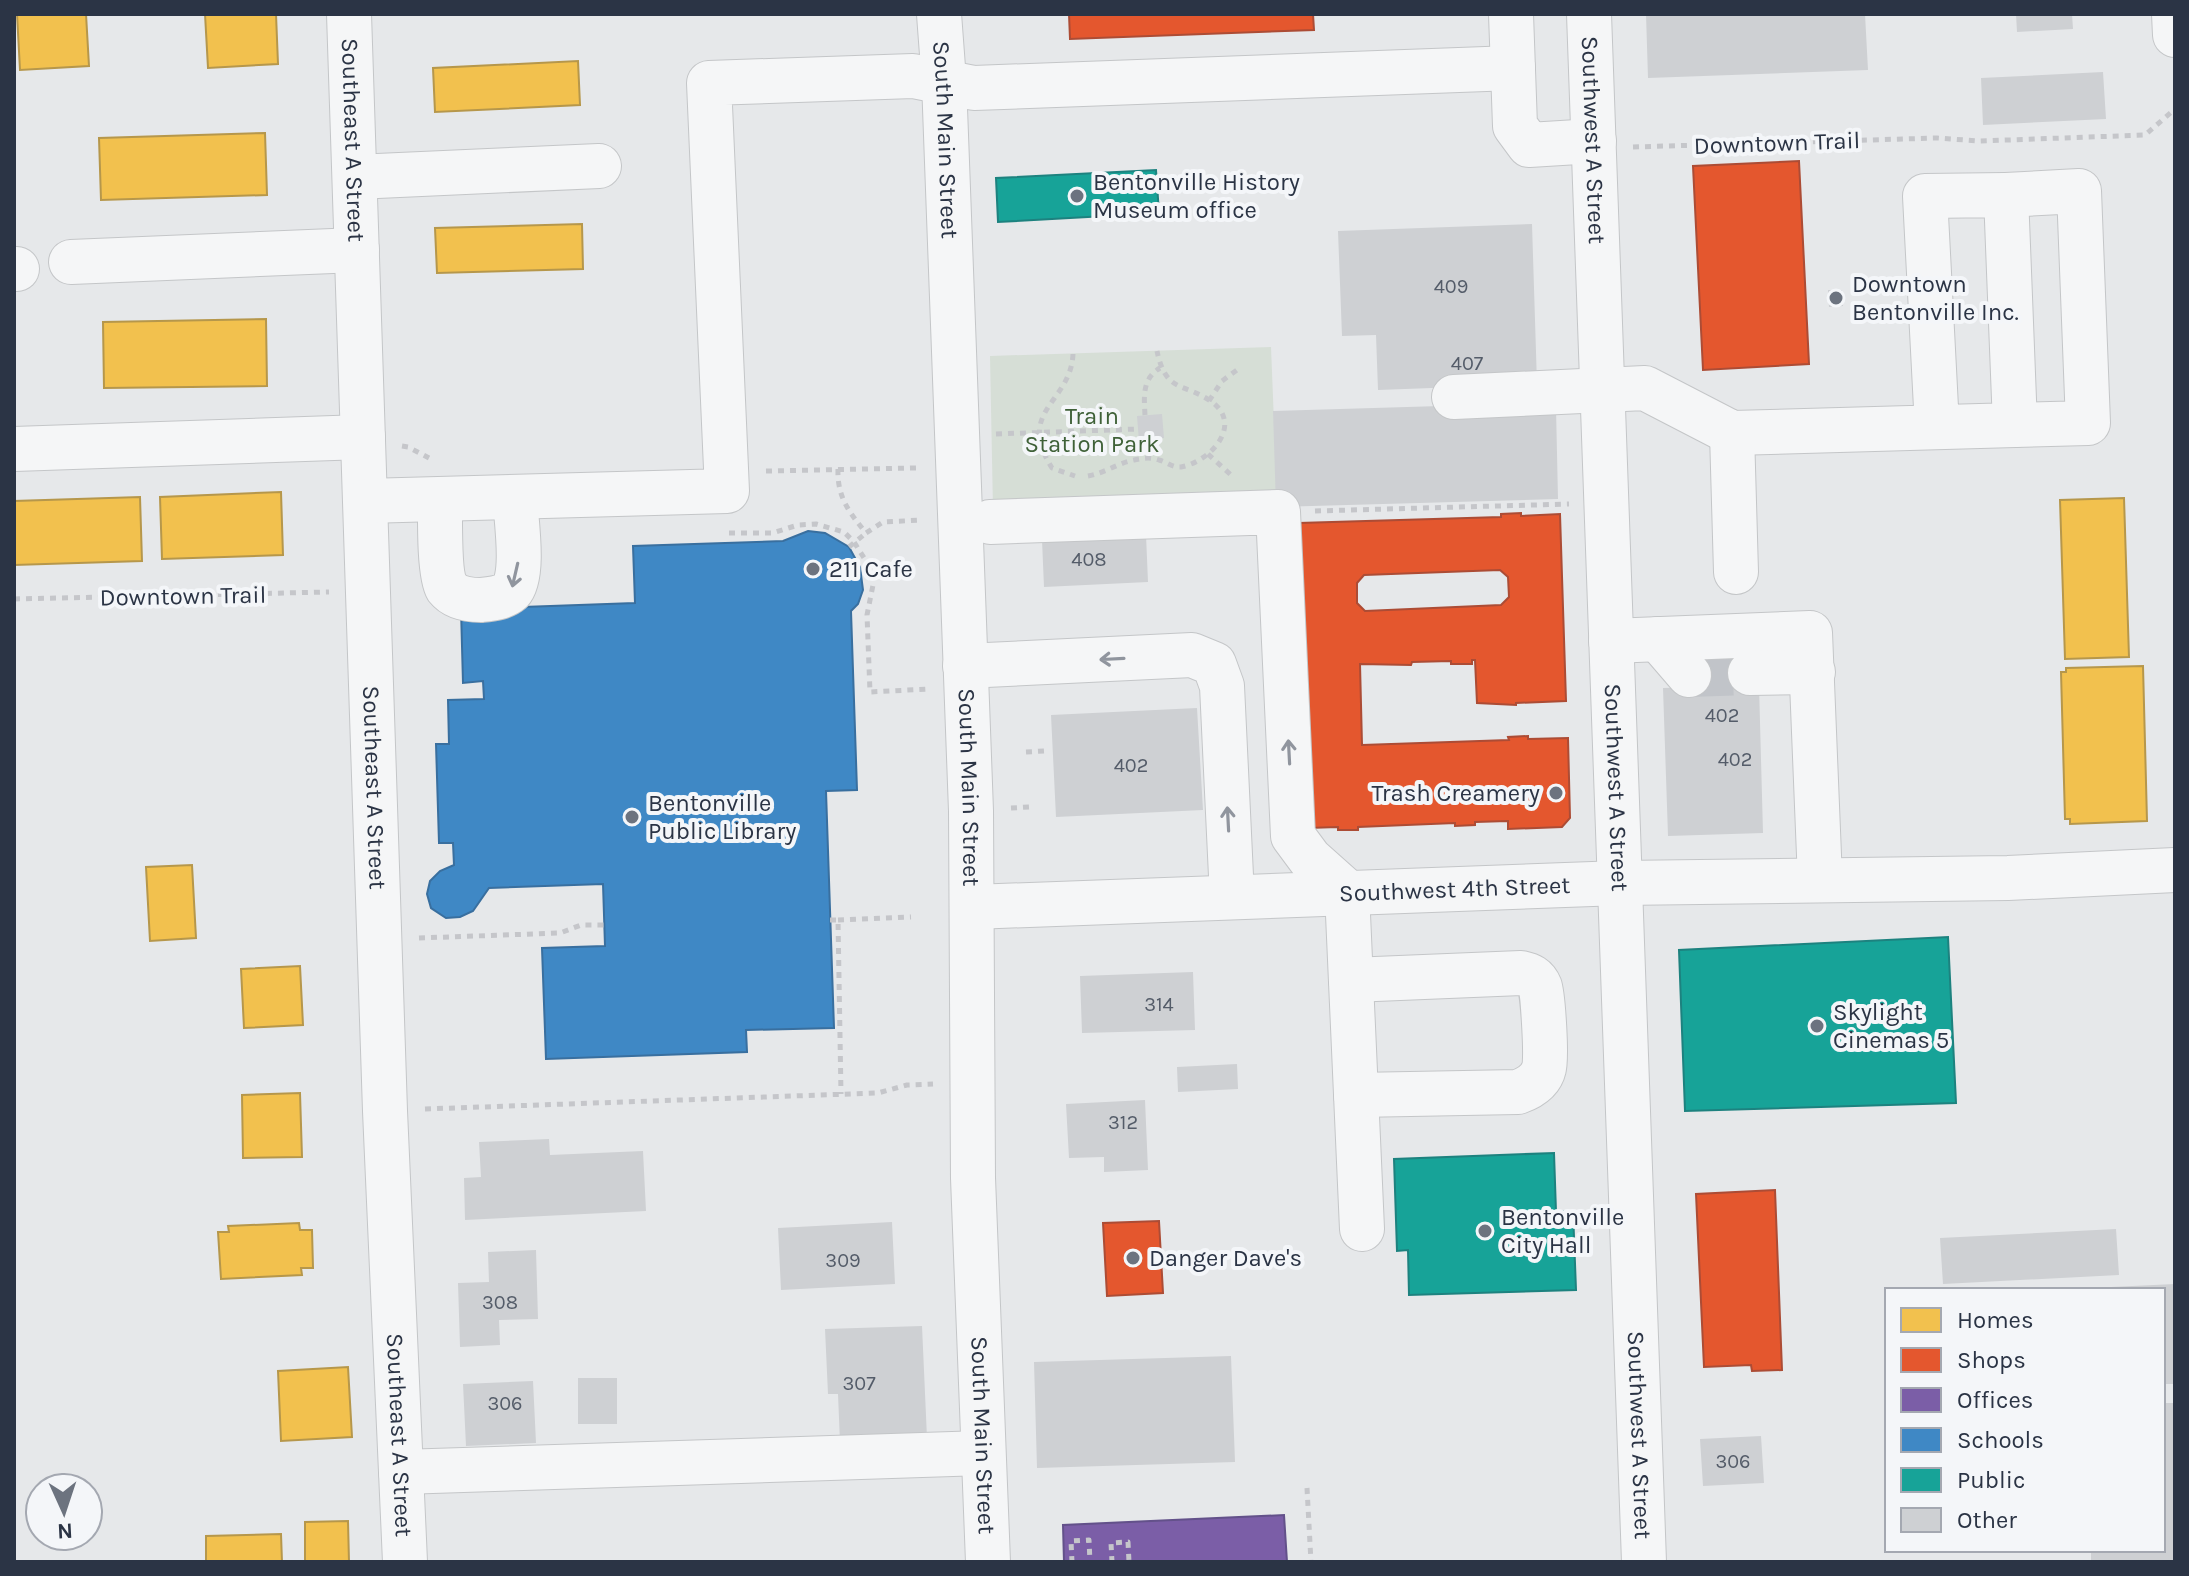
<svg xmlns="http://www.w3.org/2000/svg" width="2189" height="1576" font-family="Karla,sans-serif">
	<rect width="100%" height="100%" fill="#e6e8ea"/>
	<path fill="#d6ded6" d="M1271 347 1277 498 993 510 990 356Z"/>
	<path fill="#f2c14e" stroke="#b6974b" stroke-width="2" d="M17 14H86L89 66 20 70Z
		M205 14H276L278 64 208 68Z
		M578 61 580 105 435 112 433 68Z
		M265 133 267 195 101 200 99 138Z
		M582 224 583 269 437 273 435 228Z
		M266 319 267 386 104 388 103 322Z
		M281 492 283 555 162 559 160 497Z
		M140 497 142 561 14 565V501Z
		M2124 498 2129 657 2065 659 2060 500Z
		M2143 666 2147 821 2070 824V819H2065L2061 672H2066V668Z
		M192 865 196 938 150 941 146 867Z
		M300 966 303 1025 244 1028 241 969Z
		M300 1093 302 1157 243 1158 242 1095Z
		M299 1223 300 1230H312L313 1268H301L302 1275 221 1279 218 1232H229L228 1226Z
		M348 1367 352 1437 281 1441 278 1371Z
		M348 1521 349 1562H305V1522Z
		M281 1534 282 1562H206V1536Z"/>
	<path fill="#e4572e" stroke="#ac4c35" stroke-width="2" fill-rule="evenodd" d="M1069 14H1313L1314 30 1070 39Z
		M1799 161 1809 364 1703 370 1693 166Z
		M1521 513V516L1560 514 1566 701 1516 703V705L1477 703 1475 660H1472V664H1451V661L1412 662 1411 665 1360 664 1362 745 1509 740 1508 737 1528 736V739L1568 738 1570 818 1562 827 1508 829V821L1475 822V825L1455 826V823L1358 827V830H1338V827L1308 828 1299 523 1501 517V514ZM1500 570 1508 577 1509 597 1501 605 1365 611 1357 603V583L1364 575Z
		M1775 1190 1782 1370 1752 1371 1751 1365 1704 1367 1696 1194Z
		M1159 1221 1163 1293 1107 1296 1103 1223Z"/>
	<path fill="#7b5ea7" stroke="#63518a" stroke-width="2" d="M1284 1515 1287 1562H1064L1063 1525Z"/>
	<path fill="#3f88c5" stroke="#396f9f" stroke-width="2" d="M808 531 825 533 849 547 860 567 863 590 858 604 851 611 857 790 826 791 834 1028 746 1030 747 1052 546 1059 542 948 605 946 603 884 489 888 473 911 460 917 446 918 431 908 427 894 430 881 440 871 454 865 453 843H439L436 744H449L448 700 484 699 483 681 463 683 461 609 635 603 633 546 783 541Z"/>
	<path fill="#17a398" stroke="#1d827f" stroke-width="2" d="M1156 170 1159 213 998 222 996 178Z
		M1948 937 1956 1103 1685 1111 1679 950Z
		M1554 1153 1556 1212 1573 1211 1576 1290 1409 1295 1408 1250 1397 1251 1394 1159Z"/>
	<path fill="#ced0d3" d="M1646 14H1865L1868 70 1648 78Z
		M2016 14H2072L2073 29 2017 32Z
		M2103 72 2106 119 1983 125 1981 78Z
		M1532 224 1537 384 1378 390 1376 335 1342 336 1338 231Z
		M1828 290H1842L1843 306 1829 307Z
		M1474 405 1556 408 1558 499 1276 507 1273 411Z
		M1162 414 1164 438 1139 441 1137 416Z
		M1146 535 1148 582 1044 587 1042 540Z
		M1759 685 1763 833 1668 836 1663 688Z
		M1197 708 1203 810 1056 817 1051 715Z
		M1193 972 1195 1030 1082 1033 1080 976Z
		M1237 1064 1238 1089 1178 1092 1177 1067Z
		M1145 1100 1148 1170 1104 1172V1157L1069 1158 1066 1104Z
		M549 1139 550 1155 643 1151 646 1211 465 1220 464 1178 481 1177 479 1142Z
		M892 1222 895 1284 781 1290 778 1228Z
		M2116 1229 2119 1275 1943 1284 1940 1238Z
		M536 1250 538 1319 499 1320 500 1345 460 1347 458 1283 489 1282 488 1252Z
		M2175 1284V1384H2163V1290H2111V1287Z
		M922 1326 927 1438 840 1442 838 1394H828L825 1329Z
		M1231 1356 1235 1462 1037 1468 1034 1362Z
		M578 1378H617V1424H578Z
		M533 1381 536 1443 466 1446 463 1384Z
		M2163 1403H2175V1562H2091V1550H2163Z
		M1761 1436 1764 1483 1703 1486 1700 1439Z"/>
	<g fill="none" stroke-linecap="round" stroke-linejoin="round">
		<path stroke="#c1c4c9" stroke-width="44" stroke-dasharray="44 22" stroke-linecap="butt" d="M1689 675 1750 673"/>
		<g stroke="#c4c6c8" stroke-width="46">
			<g id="minor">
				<path id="s1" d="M349 14 385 1111 405 1562"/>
				<path id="s2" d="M939 14 944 81 971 811 973 1178 988 1562"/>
				<path d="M1511 14 1515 126 1529 145 1594 141"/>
				<path id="s3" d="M1589 14 1644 1562"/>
				<path d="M2174 14 2175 35"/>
				<path d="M355 177 599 166"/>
				<path d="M2006 195 2079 191 2088 423 2015 425"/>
				<path d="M71 262 357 250"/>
				<path d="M14 269H17"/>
				<path d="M1454 397 1645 388 1732 433 2015 425 2006 195 1925 196 1937 427"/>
				<path d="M1732 433 1736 572"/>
				<path d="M14 449 363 437"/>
				<path d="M440 500C440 518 439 575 447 588 455 598 469 600 481 600 491 599 503 598 511 591 525 576 516 519 515 498"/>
				<path d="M366 501 727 491 709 83 913 76 974 88 1513 68"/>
				<path d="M990 522 1278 512 1293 836 1310 859 1347 892 1362 1229"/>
				<path d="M1658 639 1689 675"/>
				<path d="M1611 641 1810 633 1820 880"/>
				<path d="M965 666 1192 655 1214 664 1222 686 1232 897"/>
				<path d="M1750 673 1813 672"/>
				<path id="s4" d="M973 907 1620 883 2008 878 2175 870"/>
				<path d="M1351 980 1521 973C1530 975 1536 977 1540 987 1543 995 1547 1060 1544 1068 1541 1081 1529 1088 1518 1092L1356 1095"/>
				<path d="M401 1472 983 1453"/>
			</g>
		</g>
		<path stroke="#c5c6ca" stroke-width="5" stroke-dasharray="6 6" stroke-linecap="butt" d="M1633 147 1937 138 1980 141 2145 135 2175 109
			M1073 354C1071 403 1015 410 1052 468L1075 476
			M1209 401 1222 381 1241 367
			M1145 415C1144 396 1142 379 1160 368
			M996 434 1138 429
			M402 446 408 447 429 458
			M1208 454 1231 475
			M838 469C837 497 849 512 866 533L883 522 922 520
			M766 471 916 468 917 471
			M1088 476C1105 473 1118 463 1134 460 1142 458 1151 457 1159 460 1167 462 1173 468 1181 467 1209 462 1244 426 1212 402 1184 382 1166 394 1157 351
			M1315 511 1569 504
			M729 533H772L798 525 816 524 844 532 854 542 866 561 873 585 867 615 870 692 928 689
			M849 547 866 533
			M14 599 329 592
			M1026 752 1045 751
			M1011 808 1029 807
			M830 920H838L841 1094
			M838 920 911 917
			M419 938 560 933 581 925H604
			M425 1109 878 1093 907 1085 933 1084
			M1307 1488 1311 1562
			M1072 1562 1071 1541 1089 1540 1090 1562
			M1112 1562 1111 1543 1128 1542 1129 1562"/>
		<use href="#minor" stroke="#f5f6f7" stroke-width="44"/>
	</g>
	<defs><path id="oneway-shaft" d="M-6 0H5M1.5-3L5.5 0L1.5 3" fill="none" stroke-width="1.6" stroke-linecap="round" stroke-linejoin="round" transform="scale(2)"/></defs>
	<g stroke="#90959e">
		<use href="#oneway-shaft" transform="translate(515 575) rotate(103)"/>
		<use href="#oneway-shaft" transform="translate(1112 659) rotate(177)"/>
		<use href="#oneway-shaft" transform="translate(1289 752) rotate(-93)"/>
		<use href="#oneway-shaft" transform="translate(1228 819) rotate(-93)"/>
	</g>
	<g fill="#6c737f" stroke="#f4f6f9" stroke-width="3">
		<circle cx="1077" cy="196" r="8"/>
		<circle cx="1836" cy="298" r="8"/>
		<circle cx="813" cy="569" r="8"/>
		<circle cx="1556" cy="793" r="8"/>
		<circle cx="632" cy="817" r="8"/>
		<circle cx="1817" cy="1026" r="8"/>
		<circle cx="1485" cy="1231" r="8"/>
		<circle cx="1133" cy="1258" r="8"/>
	</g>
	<g text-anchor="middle" stroke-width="8" stroke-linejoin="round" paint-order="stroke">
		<g font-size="20" fill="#545c69">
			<text x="1451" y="293">409</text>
			<text x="1467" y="370">407</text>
			<text x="1089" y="566">408</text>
			<text x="1722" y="722">402</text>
			<text x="1735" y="766">402</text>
			<text x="1131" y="772">402</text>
			<text x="1159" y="1011">314</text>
			<text x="1123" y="1129">312</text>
			<text x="843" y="1267">309</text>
			<text x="500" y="1309">308</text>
			<text x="859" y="1390">307</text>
			<text x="505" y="1410">306</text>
			<text x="1733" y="1468">306</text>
		</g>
		<g font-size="24" fill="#2b3445" stroke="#f4f6f9">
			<text dy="8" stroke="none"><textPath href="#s1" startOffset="126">Southeast A Street</textPath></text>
			<text dy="8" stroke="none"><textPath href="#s2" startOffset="126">South Main Street</textPath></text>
			<text dy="8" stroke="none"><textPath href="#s3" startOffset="126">Southwest A Street</textPath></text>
			<text transform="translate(1777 143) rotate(-2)" y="8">Downtown Trail</text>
			<text transform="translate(183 596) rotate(-1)" y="8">Downtown Trail</text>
			<text dy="8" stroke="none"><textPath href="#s1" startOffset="774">Southeast A Street</textPath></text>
			<text dy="8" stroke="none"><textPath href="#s2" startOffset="774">South Main Street</textPath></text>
			<text dy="8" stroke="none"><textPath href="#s3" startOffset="774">Southwest A Street</textPath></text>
			<text dy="8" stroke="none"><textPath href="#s4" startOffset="482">Southwest 4th Street</textPath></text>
			<text dy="8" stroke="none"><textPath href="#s1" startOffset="1422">Southeast A Street</textPath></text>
			<text dy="8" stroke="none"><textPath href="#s2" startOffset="1422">South Main Street</textPath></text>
			<text dy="8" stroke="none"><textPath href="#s3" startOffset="1422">Southwest A Street</textPath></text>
		</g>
		<g font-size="24" fill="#2b3445" stroke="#f4f6f9" text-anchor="start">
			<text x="1093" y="190">Bentonville History<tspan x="1093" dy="28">Museum office</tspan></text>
			<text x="1852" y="292">Downtown<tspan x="1852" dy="28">Bentonville Inc.</tspan></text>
			<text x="829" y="577">211 Cafe</text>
			<text x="1540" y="801" text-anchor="end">Trash Creamery</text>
			<text x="648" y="811">Bentonville<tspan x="648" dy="28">Public Library</tspan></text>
			<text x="1833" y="1020">Skylight<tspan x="1833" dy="28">Cinemas 5</tspan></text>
			<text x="1501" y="1225">Bentonville<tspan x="1501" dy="28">City Hall</tspan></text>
			<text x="1149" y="1266">Danger Dave's</text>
		</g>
		<g font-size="24" fill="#3f6138" stroke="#f4f6f9">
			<text x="1092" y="424">Train<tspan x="1092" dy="28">Station Park</tspan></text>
		</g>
	</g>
	<rect width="2189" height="1576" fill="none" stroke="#2b3445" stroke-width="32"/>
	<rect x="1885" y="1288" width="280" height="264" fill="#f4f6f9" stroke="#a4a8b1" stroke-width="2"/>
	<rect x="1901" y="1308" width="40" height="24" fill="#f2c14e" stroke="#a4a8b1" stroke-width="2"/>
	<text x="1957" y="1328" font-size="24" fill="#2b3445">Homes</text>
	<rect x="1901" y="1348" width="40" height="24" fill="#e4572e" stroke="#a4a8b1" stroke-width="2"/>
	<text x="1957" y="1368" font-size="24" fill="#2b3445">Shops</text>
	<rect x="1901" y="1388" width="40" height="24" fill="#7b5ea7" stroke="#a4a8b1" stroke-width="2"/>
	<text x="1957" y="1408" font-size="24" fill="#2b3445">Offices</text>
	<rect x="1901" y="1428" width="40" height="24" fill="#3f88c5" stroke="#a4a8b1" stroke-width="2"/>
	<text x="1957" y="1448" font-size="24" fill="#2b3445">Schools</text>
	<rect x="1901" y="1468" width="40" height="24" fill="#17a398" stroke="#a4a8b1" stroke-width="2"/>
	<text x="1957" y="1488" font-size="24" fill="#2b3445">Public</text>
	<rect x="1901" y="1508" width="40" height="24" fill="#ced0d3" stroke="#a4a8b1" stroke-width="2"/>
	<text x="1957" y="1528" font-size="24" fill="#2b3445">Other</text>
	<g transform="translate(64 1512) rotate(177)"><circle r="38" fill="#f4f6f9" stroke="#a4a8b1" stroke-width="2"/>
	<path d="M0-6L14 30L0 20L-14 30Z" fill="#6c737f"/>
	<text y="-12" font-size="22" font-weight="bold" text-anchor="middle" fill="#2b3445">N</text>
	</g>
</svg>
